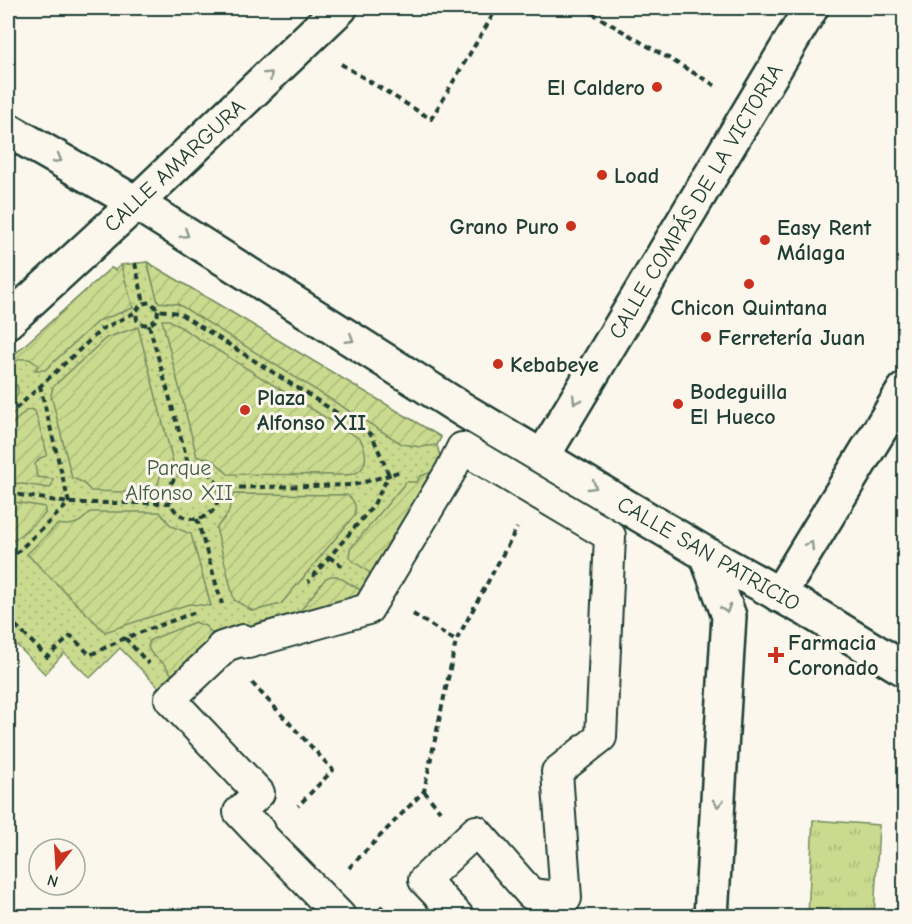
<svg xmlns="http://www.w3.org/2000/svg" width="912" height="924" font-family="'Comic Neue',sans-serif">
	<defs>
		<pattern id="grass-tufts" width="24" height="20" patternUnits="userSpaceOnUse" patternTransform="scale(1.5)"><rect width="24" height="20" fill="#cada8e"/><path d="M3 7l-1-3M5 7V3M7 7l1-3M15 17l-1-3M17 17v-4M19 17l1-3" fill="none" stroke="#adbc7b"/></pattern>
		<pattern id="park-dots" width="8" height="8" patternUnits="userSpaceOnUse" patternTransform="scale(1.5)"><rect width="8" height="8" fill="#cada8e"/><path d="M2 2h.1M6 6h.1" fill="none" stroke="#adbc7b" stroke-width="1.8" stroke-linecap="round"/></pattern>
		<pattern id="garden-furrows" width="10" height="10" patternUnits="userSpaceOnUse" patternTransform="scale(1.5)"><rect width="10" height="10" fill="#cada8e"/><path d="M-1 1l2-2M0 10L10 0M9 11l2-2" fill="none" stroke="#adbc7b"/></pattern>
	</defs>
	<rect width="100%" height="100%" fill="#fbf7ec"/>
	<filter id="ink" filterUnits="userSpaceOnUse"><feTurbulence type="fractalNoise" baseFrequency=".0167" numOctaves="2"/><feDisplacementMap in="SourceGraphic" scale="12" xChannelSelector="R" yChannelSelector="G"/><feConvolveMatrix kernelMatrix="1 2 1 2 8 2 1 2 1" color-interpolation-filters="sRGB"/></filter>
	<g filter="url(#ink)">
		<path fill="url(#grass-tufts)" stroke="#748c61" stroke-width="1.5" d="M813 820 879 825 874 916H808Z"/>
		<path fill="url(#park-dots)" stroke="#748c61" stroke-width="1.5" d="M147 262 441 437 437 445 443 467 368 609 248 643 170 699 120 648 90 678 64 653 45 674 8 636V360L111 268 115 270 121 265Z"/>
		<path fill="url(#garden-furrows)" stroke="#748c61" stroke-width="1.5" d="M147 262 441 437 437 445 420 447 402 444 178 304 158 302Z
			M121 265 133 308 98 321 45 370H35L38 365 29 359H20L10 366 9 381 13 388 17 385C21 395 14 399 8 405V360L111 268 115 270Z
			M162 320H169L360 439C366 449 370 466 356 473 352 475 346 475 341 475L228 474C219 465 211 456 197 457Z
			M138 327 173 462 161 474 155 493 91 491 82 482 72 478 51 395 53 387 106 338Z
			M31 409 35 411 47 453 46 456 40 458 35 464 37 477 53 479 52 485 50 488 8 482V428L26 411Z
			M443 468 383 582 353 561 349 557 350 549 406 482H417L420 476Z
			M233 494 347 495C355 501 356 505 355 515L281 604 253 611 234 600 216 528 228 514Z
			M8 501 45 507V514L14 541 8 535Z
			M90 512H160L171 526 191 534 211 606 189 604 105 632 27 554 58 524C73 527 81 523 90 512Z
			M331 576H337L374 598 297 615 326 578Z
			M195 622 205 626 218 639 181 688 165 665 151 653 148 647 150 640Z"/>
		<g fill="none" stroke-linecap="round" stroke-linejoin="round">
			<g stroke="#1f3d34" stroke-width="34">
				<path id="pedestrian" d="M340 916 258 832 260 830 256 827 255 829 239 812 259 793 170 699 221 651 222 647 243 640 248 643 368 609 450 472 462 448 610 536 601 737 557 772 566 898 531 894 476 831 424 880 458 916"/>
			</g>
			<g stroke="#1f3d34" stroke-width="38">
				<path id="minor" d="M8 321 136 203 340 8
					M779 595 904 390"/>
			</g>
			<g stroke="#1f3d34" stroke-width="38">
				<path id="tertiary" d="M8 130 136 203 465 411 706 554 811 612 904 669
					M543 456 811 8
					M706 554 729 616 711 916"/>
			</g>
			<path stroke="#1f3d34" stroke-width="4" stroke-dasharray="6 4.5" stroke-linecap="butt" d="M583 8 716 86
				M341 64 431 119 497 8
				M135 263 144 303
				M158 310 157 319 149 325 142 324 137 320 136 312 141 304 151 302 158 310 179 313 372 435 389 475 401 471
				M149 325 190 470
				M8 416 102 329 136 312
				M169 494a25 25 0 1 1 50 0a25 25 0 1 1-50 0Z
				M218 488 354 485 389 475 373 506 308 582
				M8 493 69 503H171
				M197 519 222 604
				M329 557 345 568
				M8 561 69 503 40 386
				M413 614 456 641
				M8 618 47 657 71 636 90 655 125 638 193 613 197 614
				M125 638 149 664
				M252 683 333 770 298 806
				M424 791 440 811
				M349 868 424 791 456 641 517 528
				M380 906 390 916"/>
			<use href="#pedestrian" stroke="#fbf7ec" stroke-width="30"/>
			<use href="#minor" stroke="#fbf7ec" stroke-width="33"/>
			<use href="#tertiary" stroke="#fbf7ec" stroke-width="33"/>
		</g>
		<defs><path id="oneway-chevron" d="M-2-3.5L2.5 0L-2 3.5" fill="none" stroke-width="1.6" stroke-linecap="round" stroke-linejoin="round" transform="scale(1.5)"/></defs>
		<g stroke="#8d9a90">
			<use href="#oneway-chevron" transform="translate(269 75) rotate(-44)"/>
			<use href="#oneway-chevron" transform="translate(58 159) rotate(30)"/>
			<use href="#oneway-chevron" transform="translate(185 234) rotate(32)"/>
			<use href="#oneway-chevron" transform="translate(350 339) rotate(32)"/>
			<use href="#oneway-chevron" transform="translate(576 400) rotate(121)"/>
			<use href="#oneway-chevron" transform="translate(593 486) rotate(31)"/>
			<use href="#oneway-chevron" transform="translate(810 545) rotate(-59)"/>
			<use href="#oneway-chevron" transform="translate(726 609) rotate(72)"/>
			<use href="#oneway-chevron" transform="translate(718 803) rotate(93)"/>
		</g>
	</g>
	<g fill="#c8321e" stroke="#fbf7ec" stroke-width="2">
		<circle cx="657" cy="87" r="6"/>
		<circle cx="602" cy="175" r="6"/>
		<circle cx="571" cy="226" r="6"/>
		<circle cx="765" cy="240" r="6"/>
		<circle cx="749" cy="284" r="6"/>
		<circle cx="706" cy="337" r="6"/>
		<circle cx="498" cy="364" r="6"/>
		<circle cx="678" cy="404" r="6"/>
		<circle cx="245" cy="410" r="6"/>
		<path d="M773 646h6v6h6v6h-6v6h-6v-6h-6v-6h6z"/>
	</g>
	<g text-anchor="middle" stroke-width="6" stroke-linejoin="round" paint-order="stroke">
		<g font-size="22" font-weight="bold" fill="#1f3d34" stroke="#fbf7ec" text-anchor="start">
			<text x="645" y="95" text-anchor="end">El Caldero</text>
			<text x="614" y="183">Load</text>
			<text x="559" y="234" text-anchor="end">Grano Puro</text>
			<text x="777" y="235">Easy Rent<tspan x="777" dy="25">Málaga</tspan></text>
			<text x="749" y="315" text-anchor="middle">Chicon Quintana</text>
			<text x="718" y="345">Ferretería Juan</text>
			<text x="510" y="372">Kebabeye</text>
			<text x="690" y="399">Bodeguilla<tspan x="690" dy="25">El Hueco</tspan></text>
			<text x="257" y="405">Plaza<tspan x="257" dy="25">Alfonso XII</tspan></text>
			<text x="788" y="650">Farmacia<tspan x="788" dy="25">Coronado</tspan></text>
		</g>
		<g font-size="22" fill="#1f3d34" stroke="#fbf7ec">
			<text transform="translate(174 165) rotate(-43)" y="8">CALLE AMARGURA</text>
			<text transform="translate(695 201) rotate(-59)" y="8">CALLE COMPÁS DE LA VICTORIA</text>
			<text transform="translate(709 553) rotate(30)" y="8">CALLE SAN PATRICIO</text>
		</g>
		<g font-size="22" fill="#415c46" stroke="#fbf7ec">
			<text x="179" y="475">Parque<tspan x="179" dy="25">Alfonso XII</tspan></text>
		</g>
	</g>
	<rect width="912" height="924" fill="none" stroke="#fbf7ec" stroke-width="30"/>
	<rect x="15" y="15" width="882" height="894" fill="none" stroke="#1f3d34" stroke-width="2" filter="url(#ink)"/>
	<g transform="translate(57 867) rotate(197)"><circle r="28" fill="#fbf7ec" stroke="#a3ada2" stroke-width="1.5"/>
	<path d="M0-4.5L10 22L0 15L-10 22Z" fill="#c8321e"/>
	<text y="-9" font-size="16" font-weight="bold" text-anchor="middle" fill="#1f3d34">N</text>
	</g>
</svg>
